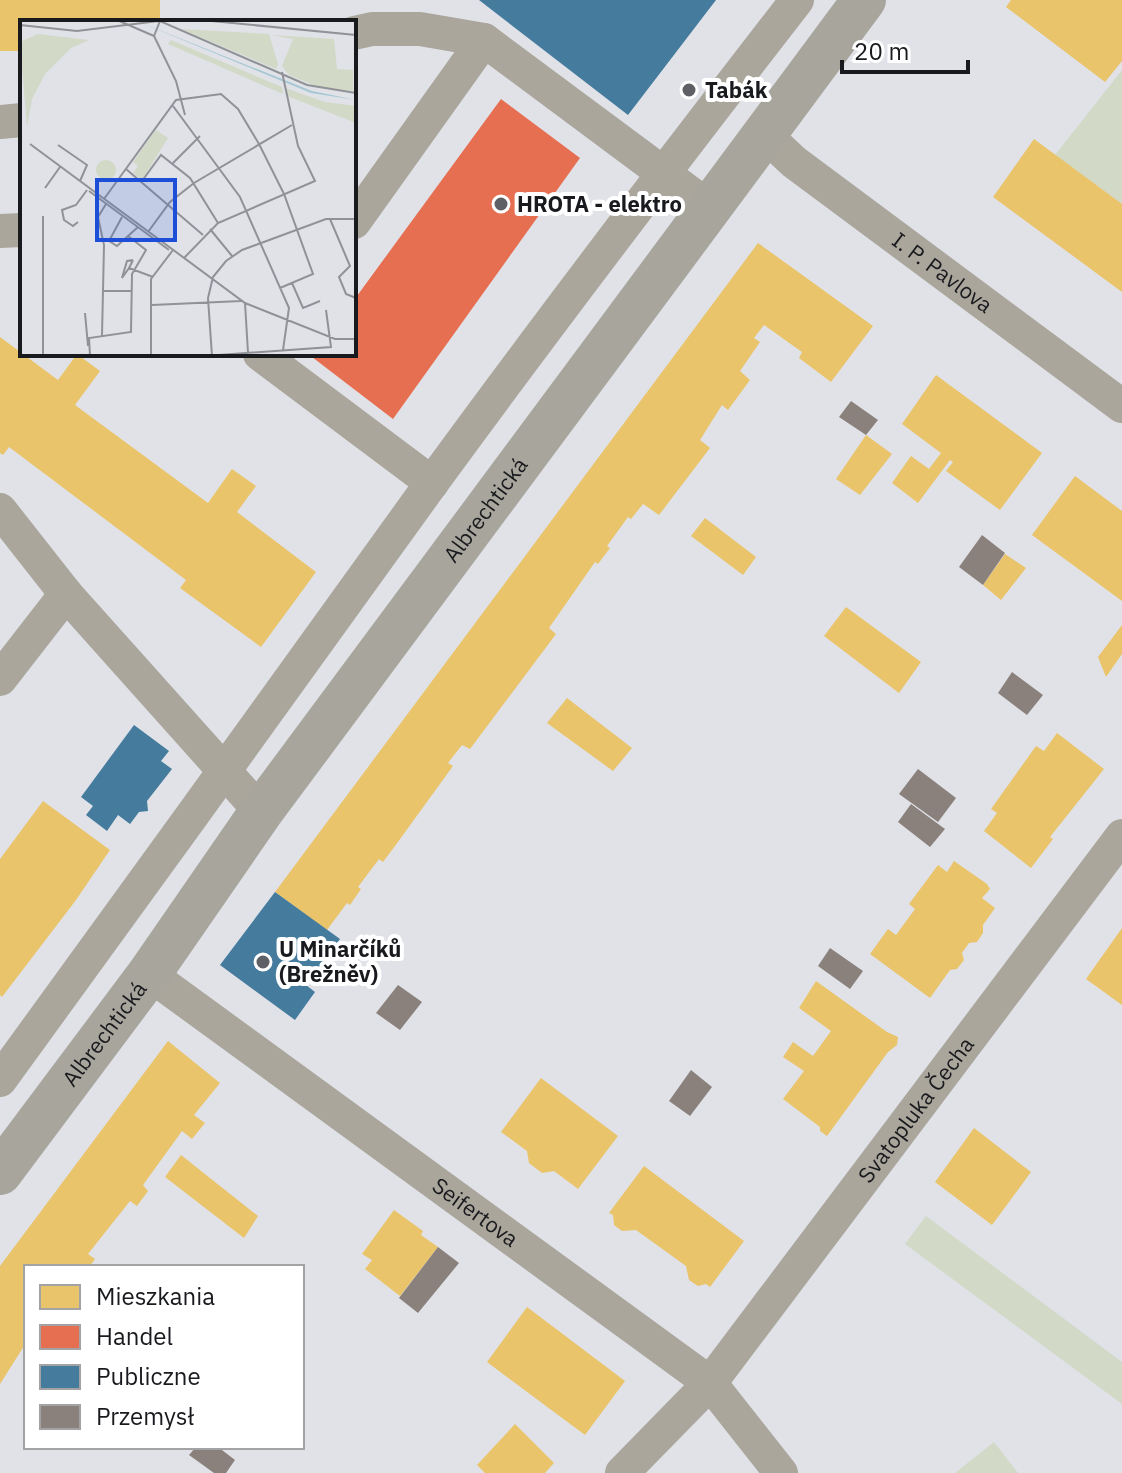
<svg xmlns="http://www.w3.org/2000/svg" width="1122" height="1473" font-family="'IBM Plex Sans',sans-serif">
	<rect width="100%" height="100%" fill="#e0e2e8"/>
	<path fill="#d2d9c6" d="M1122 70V204L1055 155Z
		M926 1216 1122 1362V1404L905 1244Z
		M994 1442 1018 1473H955Z"/>
	<path fill="#e9c46a" d="M0 0H160V22H22V51H0Z
		M1011 0H1122V61L1105 82 1006 7Z
		M1034 139 1122 204V292L993 197Z
		M758 243 873 326 831 382 799 358 802 352 764 325 754 338 760 342 740 371 750 380 728 410 722 405 700 440 710 448 659 515 643 504 631 519 628 517 607 546 610 548 598 564 595 562 549 628 556 634 470 749 462 745 448 763 453 766 395 846 383 862 379 859 358 887 361 889 350 905 347 903 327 930 275 892Z
		M0 337 58 380 77 354 100 371 75 405 208 503 232 469 256 486 237 512 316 572 261 647 180 588 186 580 9 447 3 455 0 453Z
		M936 375 1042 453 1000 510 946 471 953 462 950 460 918 503 892 483 911 456 929 469 941 453 902 424Z
		M866 435 892 454 860 495 836 479Z
		M1075 476 1122 511V601L1032 535Z
		M705 518 756 557 743 575 691 536Z
		M1005 554 1026 568 1001 600 983 585Z
		M846 607 921 662 899 693 824 636Z
		M1122 625V654L1106 677 1098 657Z
		M567 698 632 748 613 771 547 723Z
		M1057 733 1104 769 1050 837 1053 839 1031 868 984 831 997 813 991 809 1036 746 1044 751Z
		M43 801 110 850 76 900 2 997 0 995V859Z
		M954 861 987 884 990 889 982 898 995 908 983 925V933L977 942 969 943 962 953 964 960 957 969 950 970 930 998 870 954 888 929 896 935 915 909 909 904 938 865 947 872Z
		M1122 928V1005L1086 979Z
		M816 981 887 1032 898 1037 897 1045 888 1052 827 1136 820 1131V1127L783 1099 804 1071 783 1057 793 1042 813 1056 831 1031 799 1008Z
		M168 1041 220 1083 194 1115 205 1123 192 1139 182 1131 143 1185 148 1191 137 1206 130 1201 88 1254 95 1259 89 1267H26V1343L0 1384V1266Z
		M541 1078 618 1136 578 1189 554 1171 542 1173 529 1163 527 1151 501 1132Z
		M974 1128 1031 1172 992 1225 935 1182Z
		M181 1155 258 1216 244 1238 165 1177Z
		M644 1166 744 1241 710 1287 706 1284 698 1286 689 1280 686 1266 636 1230 622 1231 614 1225 613 1215 609 1213Z
		M394 1210 423 1231 421 1235 438 1247 400 1296 365 1269 372 1260 362 1254Z
		M527 1307 625 1381 585 1435 487 1362Z
		M515 1424 554 1463 545 1473H485L477 1465Z"/>
	<path fill="#e76f51" d="M501 99 580 158 393 419 312 357 315 354H354V300Z"/>
	<path fill="#457b9d" d="M479 0H716L628 115Z
		M134 725 169 751 161 761 172 769 147 801 148 811 139 812 130 824 118 815 107 831 86 815 93 806 81 797Z
		M275 892 340 939 306 985 315 992 295 1020 220 965Z"/>
	<path fill="#8a817c" d="M851 401 878 420 866 435 839 417Z
		M982 535 1005 553 983 585 959 567Z
		M1012 672 1043 695 1027 715 998 693Z
		M918 769 956 798 938 822 899 794Z
		M911 804 945 829 930 847 898 822Z
		M830 948 863 971 850 989 818 966Z
		M398 985 422 1002 400 1030 376 1013Z
		M691 1070 712 1087 690 1116 669 1101Z
		M438 1247 459 1263 418 1313 399 1298Z
		M196 1447H218L235 1460 226 1473H214L189 1455Z"/>
	<g fill="none" stroke-linecap="round" stroke-linejoin="round">
		<g stroke="#aaa69c" stroke-width="34">
			<path d="M354 33 372 29H420L484 40 710 208"/>
			<path d="M0 122 22 120"/>
			<path id="s1" d="M764 134 794 162 1122 406"/>
			<path d="M354 222 484 40"/>
			<path d="M0 231 22 230"/>
			<path d="M260 354 432 483"/>
			<path d="M0 510 66 594 261 812"/>
			<path d="M0 679 66 594"/>
			<path id="s2" d="M149 974 710 1383 781 1473"/>
			<path d="M0 1080C145 882 287 683 431 484 550 321 673 160 797 0"/>
			<path id="s3" d="M622 1473 710 1383 1122 836"/>
		</g>
		<path stroke="#a8a69c" stroke-width="44" id="s4" d="M0 1173 149 974 261 812 864 0"/>
	</g>
	<g fill="#5f6065" stroke="#fff" stroke-width="3">
		<circle cx="689" cy="90" r="8"/>
		<circle cx="501" cy="204" r="8"/>
		<circle cx="263" cy="962" r="8"/>
	</g>
	<g text-anchor="middle" stroke-width="8" stroke-linejoin="round" paint-order="stroke">
		<g font-size="22" font-weight="bold" fill="#191a1e" stroke="#fff" text-anchor="start">
			<text x="705" y="98">Tabák</text>
			<text x="517" y="212">HROTA - elektro</text>
			<text x="279" y="957">U Minarčíků<tspan x="279" dy="25">(Brežněv)</tspan></text>
		</g>
		<g font-size="22" fill="#191a1e" stroke="#fff">
			<text dy="8" stroke="none"><textPath href="#s1" startOffset="226">I. P. Pavlova</textPath></text>
			<text dy="8" stroke="none"><textPath href="#s4" startOffset="822">Albrechtická</textPath></text>
			<text dy="8" stroke="none"><textPath href="#s4" startOffset="174">Albrechtická</textPath></text>
			<text dy="8" stroke="none"><textPath href="#s3" startOffset="468">Svatopluka Čecha</textPath></text>
			<text dy="8" stroke="none"><textPath href="#s2" startOffset="404">Seifertova</textPath></text>
		</g>
	</g>
	<g transform="translate(20 20)">
		<rect width="336" height="336" fill="#e0e2e8"/>
		<path d="M161 9 249 14 258 44 256 49ZM18 14 69 20 51 28 25 54 12 79 7 107 0 22ZM251 15 314 19 317 49 333 50V71L298 67 269 55 262 46 273 19ZM151 20 262 67 263 74 148 24ZM265 68 305 82 336 86V103L267 76ZM136 110 148 118 122 160 113 153 118 146 113 142ZM76 150a10 10 0 1 1 20 0a10 10 0 1 1-20 0Z" fill="#d2d9c6"/>
		<path d="M114 0 292 71 336 80 291 73Z" fill="#a5c8d4"/>
		<path fill="none" stroke="#909297" stroke-width="2" d="M58 0H87M97 0 134 16M181 0 336 15M0 5 57 11 147 0M134 16 140 1 287 65 336 73M134 16 156 61 165 95M153 86 220 177 269 288 263 330M10 124 225 283 315 319H336M38 125 67 145 60 161M153 143 180 116M106 149 183 215M122 161 141 135 170 158 198 203M25 168 40 147M69 171 149 230M84 179 156 80 201 74 218 89 239 124 264 174 293 254 260 268M23 196V336M310 199 330 246 319 257 326 274 336 278M58 202 53 206 44 200 42 190 56 185 67 170M190 209 212 236M128 212 150 182 174 163 272 105M89 221 97 226 118 207M89 221 102 197M164 238 198 203 295 161 278 126 262 52M113 240 109 248 133 257M109 248 102 258 107 241 113 240M272 263 283 288 300 281M83 271H111M225 283 228 333M132 285 221 281M65 293 68 326M82 316 84 225 78 197 86 184M70 336 69 318 111 312 112 254 126 230 108 216M131 336V259L153 230M185 336 311 327 306 290M192 336 188 278 193 257 206 241 222 230 306 199H336"/>
		<path fill="#1d4ed8" fill-opacity="0.15" stroke="#1d4ed8" stroke-width="4" d="M77 160H155V220H77Z"/>
		<rect width="336" height="336" fill="none" stroke="#191a1e" stroke-width="4"/>
	</g>
	<rect x="24" y="1265" width="280" height="184" fill="#ffffff" stroke="#a3a3a5" stroke-width="2"/>
	<rect x="40" y="1285" width="40" height="24" fill="#e9c46a" stroke="#a3a3a5" stroke-width="2"/>
	<text x="96" y="1305" font-size="24" fill="#191a1e">Mieszkania</text>
	<rect x="40" y="1325" width="40" height="24" fill="#e76f51" stroke="#a3a3a5" stroke-width="2"/>
	<text x="96" y="1345" font-size="24" fill="#191a1e">Handel</text>
	<rect x="40" y="1365" width="40" height="24" fill="#457b9d" stroke="#a3a3a5" stroke-width="2"/>
	<text x="96" y="1385" font-size="24" fill="#191a1e">Publiczne</text>
	<rect x="40" y="1405" width="40" height="24" fill="#8a817c" stroke="#a3a3a5" stroke-width="2"/>
	<text x="96" y="1425" font-size="24" fill="#191a1e">Przemysł</text>
	<path d="M842 60v12h126v-12" fill="none" stroke="#191a1e" stroke-width="4"/>
	<text x="854" y="60" font-size="24" fill="#191a1e" stroke="#ffffff" stroke-width="6" paint-order="stroke">20 m</text>
</svg>
